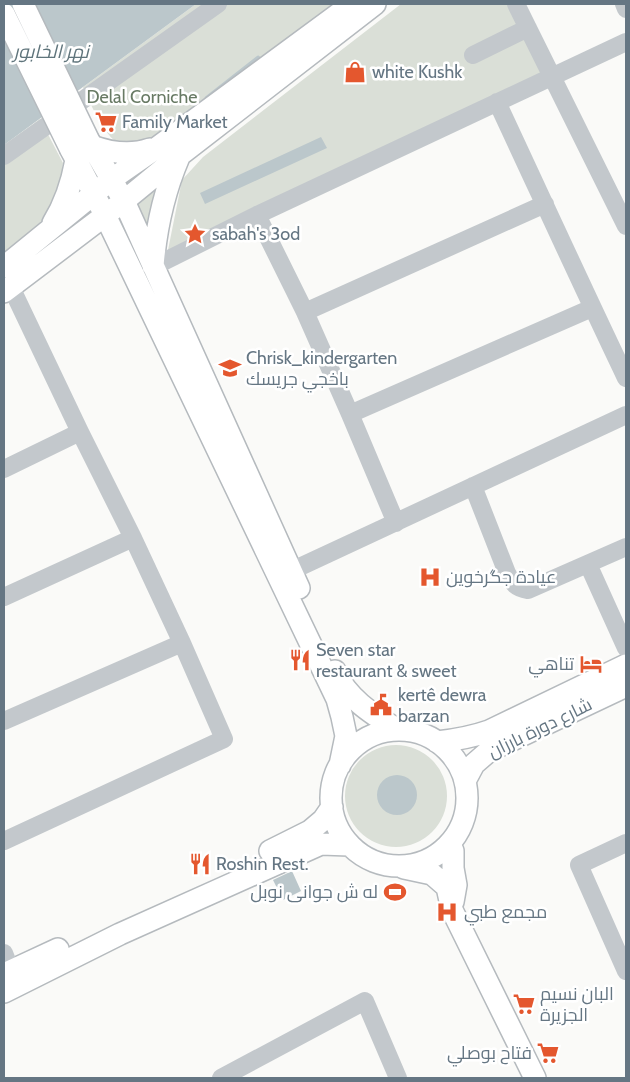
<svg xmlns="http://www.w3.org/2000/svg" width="630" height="1082" font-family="Cabin,Cairo,sans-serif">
	<rect width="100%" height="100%" fill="#fafaf8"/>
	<path fill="#dadfd7" d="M196 4H334L147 146C138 145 128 145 119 143 105 138 89 101 83 87Z
		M401 4H509L543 76 173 253 168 250 182 180 203 157Z
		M40 119 63 163 59 190 37 228 4 253V145Z
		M157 182 149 238 131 203Z
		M345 796a51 51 0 1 1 102 0a51 51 0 1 1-102 0Z"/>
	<path fill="#bbc7cb" d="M4 4H196L4 145Z
		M321 137 327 148 205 204 200 193Z
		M377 795a20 20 0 1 1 40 0a20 20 0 1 1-40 0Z
		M292 871 301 891 283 900 273 880Z"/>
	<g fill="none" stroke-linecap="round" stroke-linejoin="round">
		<path stroke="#bbc7cb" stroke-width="4.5" d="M207 98 258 58"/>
		<g stroke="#b5babe" stroke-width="24">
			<path id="major" d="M89 141 124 201 299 588
				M92 146C111 153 130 156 150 149
				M71 150 105 215 337 699 342 717 346 736 340 765
				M53 223C65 204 72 182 76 160
				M153 266C156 228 164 192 179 157
				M4 267 112 179 158 147 352 4
				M4 292 124 201 180 155 375 4
				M335 671C347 699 374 715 398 730
				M331 798a68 68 0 1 1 136 0a68 68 0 1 1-136 0Z
				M437 742C455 740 472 737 489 731L626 665
				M465 781 474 764 489 751 626 686
				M450 844 453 851V868L456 885 453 902
				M270 851 310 831 323 820 332 807
				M404 868 432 874 447 887 452 910 535 1078
				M4 974 58 949
				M4 992 120 934 321 844 349 845"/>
		</g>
		<path stroke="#c3c8cc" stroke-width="18" d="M516 4 626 226
			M624 4 626 9
			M473 55 528 28
			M497 102C540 194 582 286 626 378
			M4 156 218 4
			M257 215 305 312 350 414 396 523
			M153 267 257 215 626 42
			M305 312 545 204
			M350 414 592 308
			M4 469 80 432
			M473 486 507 573C513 584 516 588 528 590L626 547
			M588 564 626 648
			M291 571 626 415
			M4 597 133 538
			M4 721 182 643
			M4 841 224 739 182 643 133 538 80 432 11 287
			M626 843 579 865 626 971
			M4 953 11 971
			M221 1078 365 1001 398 1078"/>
		<use href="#major" stroke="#fff" stroke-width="21"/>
		<g stroke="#b5babe" stroke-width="24" stroke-linecap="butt">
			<path id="major-bridge" d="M23 4 89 141
				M4 14 71 150"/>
		</g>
		<use href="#major-bridge" stroke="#fff" stroke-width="21"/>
	</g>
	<defs>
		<g id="shop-bare" transform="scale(1.725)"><path d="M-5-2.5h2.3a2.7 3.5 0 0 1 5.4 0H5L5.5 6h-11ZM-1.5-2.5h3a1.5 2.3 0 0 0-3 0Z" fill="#e4572e" stroke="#fff" stroke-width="2.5" paint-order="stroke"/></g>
		<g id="supermarket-bare" transform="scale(1.725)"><path d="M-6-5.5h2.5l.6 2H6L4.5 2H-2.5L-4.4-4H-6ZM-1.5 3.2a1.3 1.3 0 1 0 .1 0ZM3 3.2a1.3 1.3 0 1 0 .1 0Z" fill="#e4572e" stroke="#fff" stroke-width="2.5" paint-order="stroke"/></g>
		<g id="sight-bare" transform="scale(1.725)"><path d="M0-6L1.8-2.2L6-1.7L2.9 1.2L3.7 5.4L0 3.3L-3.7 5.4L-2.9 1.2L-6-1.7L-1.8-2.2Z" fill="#e4572e" stroke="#fff" stroke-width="2.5" paint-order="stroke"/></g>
		<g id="school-bare" transform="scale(1.725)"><path d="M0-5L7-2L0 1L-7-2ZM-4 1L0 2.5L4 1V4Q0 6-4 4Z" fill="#e4572e" stroke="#fff" stroke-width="2.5" paint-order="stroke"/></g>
		<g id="hospital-bare" transform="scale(1.725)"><path d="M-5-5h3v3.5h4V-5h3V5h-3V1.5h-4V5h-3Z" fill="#e4572e" stroke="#fff" stroke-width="2.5" paint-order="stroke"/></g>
		<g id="restaurant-bare" transform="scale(1.725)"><path d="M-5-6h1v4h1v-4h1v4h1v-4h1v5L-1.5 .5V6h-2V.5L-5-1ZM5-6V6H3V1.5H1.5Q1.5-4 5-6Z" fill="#e4572e" stroke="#fff" stroke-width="2.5" paint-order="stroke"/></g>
		<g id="hotel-bare" transform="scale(1.725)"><path d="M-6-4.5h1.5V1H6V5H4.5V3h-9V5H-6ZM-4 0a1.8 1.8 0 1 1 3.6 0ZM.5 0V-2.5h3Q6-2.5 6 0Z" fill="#e4572e" stroke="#fff" stroke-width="2.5" paint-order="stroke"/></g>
		<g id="civic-bare" transform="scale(1.725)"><path d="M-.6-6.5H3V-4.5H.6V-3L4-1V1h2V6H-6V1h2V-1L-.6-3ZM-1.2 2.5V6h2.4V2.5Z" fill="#e4572e" stroke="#fff" stroke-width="2.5" paint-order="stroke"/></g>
		<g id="stadium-bare" transform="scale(1.725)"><path d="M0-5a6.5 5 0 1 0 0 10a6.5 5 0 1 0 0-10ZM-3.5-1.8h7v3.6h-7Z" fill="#e4572e" stroke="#fff" stroke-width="2.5" paint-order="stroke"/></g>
	</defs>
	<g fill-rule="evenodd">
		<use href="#shop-bare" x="355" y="72"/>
		<use href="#supermarket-bare" x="106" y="122"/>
		<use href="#sight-bare" x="195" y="234"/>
		<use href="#school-bare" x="230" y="368"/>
		<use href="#hospital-bare" x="430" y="577"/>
		<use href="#restaurant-bare" x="300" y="660"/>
		<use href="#hotel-bare" x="591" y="664"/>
		<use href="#civic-bare" x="381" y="705"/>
		<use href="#restaurant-bare" x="200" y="864"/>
		<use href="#stadium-bare" x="395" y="892"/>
		<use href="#hospital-bare" x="447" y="912"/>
		<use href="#supermarket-bare" x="524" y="1004"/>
		<use href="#supermarket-bare" x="548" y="1053"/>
	</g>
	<g text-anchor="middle" stroke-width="5" stroke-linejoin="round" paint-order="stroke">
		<g font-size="18" fill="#657683" stroke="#fff" text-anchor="start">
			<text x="372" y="78">white Kushk</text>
			<text x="122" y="128">Family Market</text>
			<text x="212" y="240">sabah's 3od</text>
			<text x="246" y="364">Chrisk_kindergarten<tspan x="246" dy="21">باخجي جريسك</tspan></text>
			<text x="446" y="583">عيادة جگرخوين</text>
			<text x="316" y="656">Seven star<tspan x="316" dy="21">restaurant &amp; sweet</tspan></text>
			<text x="574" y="670" text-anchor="end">تناهي</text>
			<text x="398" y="701">kertê dewra<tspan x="398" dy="21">barzan</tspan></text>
			<text x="216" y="870">Roshin Rest.</text>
			<text x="378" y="898" text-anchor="end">له ش جوانى نوبل</text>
			<text x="464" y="918">مجمع طبي</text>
			<text x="540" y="1000">البان نسيم<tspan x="540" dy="21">الجزيرة</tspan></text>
			<text x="532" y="1059" text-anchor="end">فتاح بوصلي</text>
		</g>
		<g font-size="18" fill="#687a64" stroke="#fff">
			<text x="142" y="103">Delal Corniche</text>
		</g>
		<g font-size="18" fill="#657683" stroke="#fff">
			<text transform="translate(540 728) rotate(-26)" y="6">شارع دورة بارزان</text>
		</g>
		<g font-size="19" font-style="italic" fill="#60757c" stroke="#fff">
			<text x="51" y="58">نهر الخابور</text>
		</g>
	</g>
	<rect width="630" height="1082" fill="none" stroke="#657683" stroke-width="10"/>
</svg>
